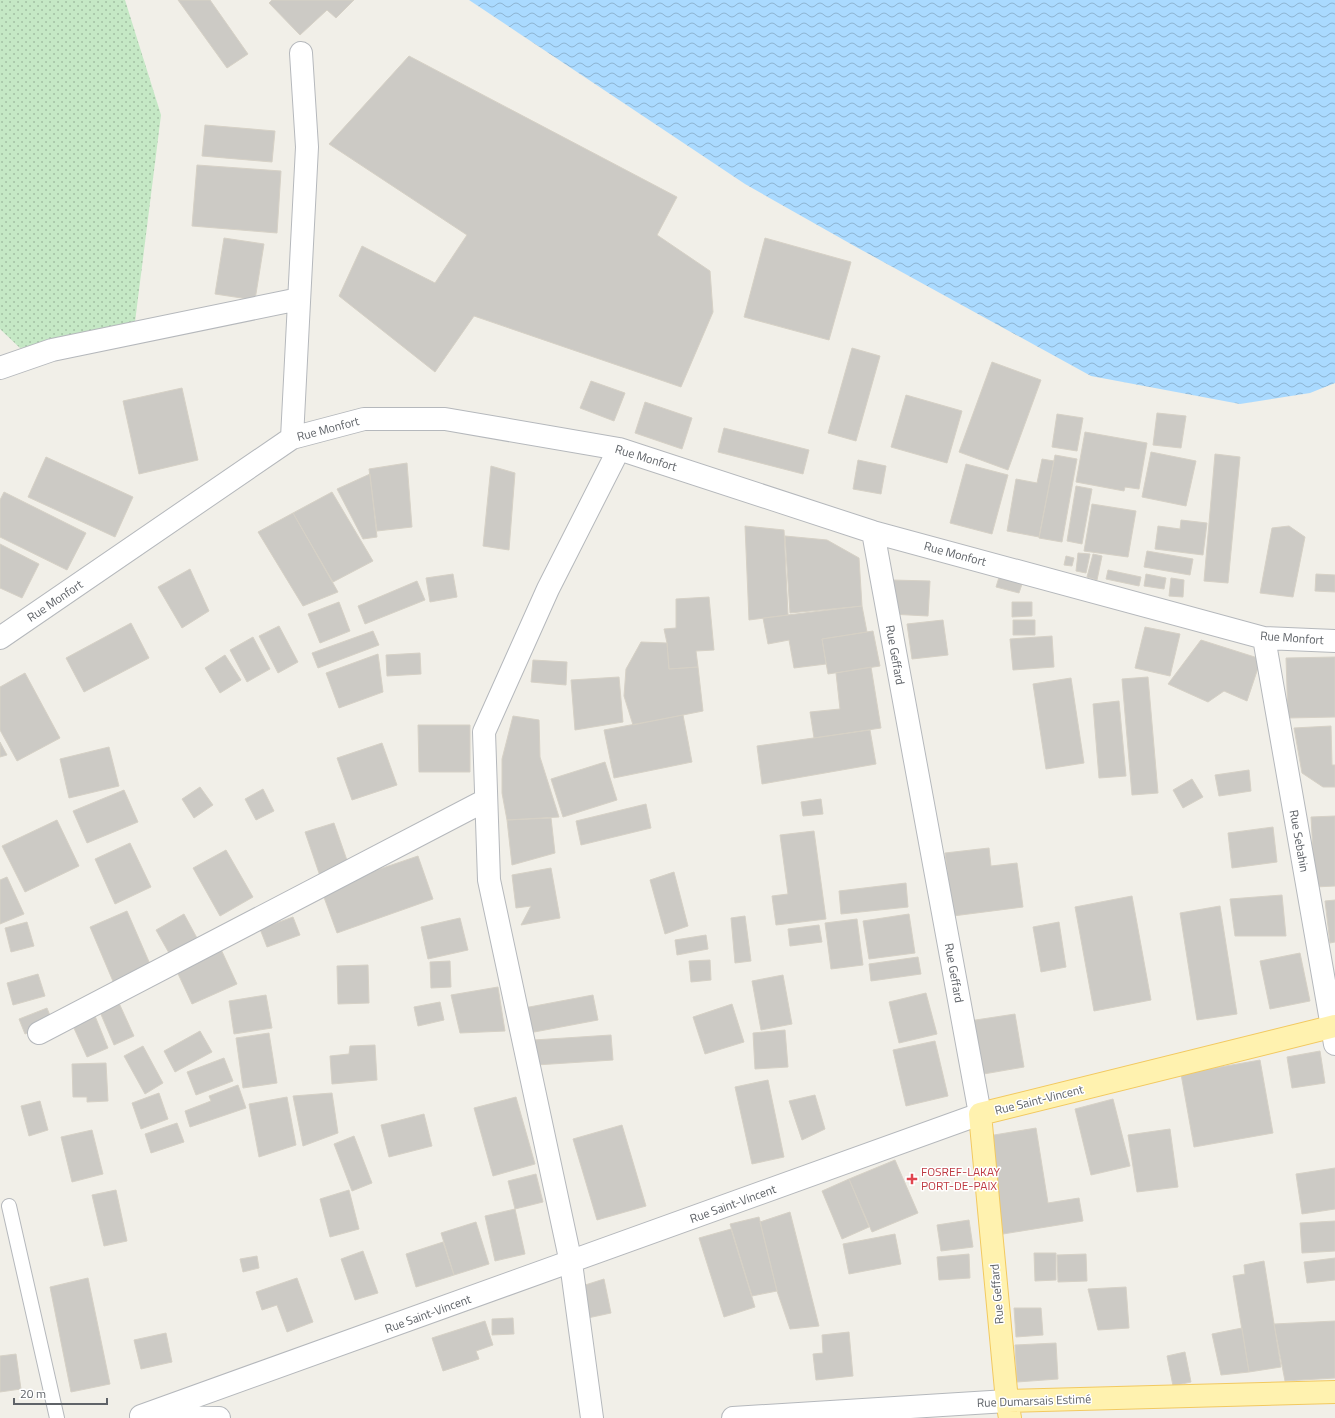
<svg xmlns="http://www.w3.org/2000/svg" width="1335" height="1418" font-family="'Titillium Web',sans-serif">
	<defs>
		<pattern id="grass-dots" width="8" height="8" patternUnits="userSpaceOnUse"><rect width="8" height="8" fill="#c5e8c5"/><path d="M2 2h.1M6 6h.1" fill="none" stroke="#a3c0a4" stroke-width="1.8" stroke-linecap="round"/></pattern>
		<pattern id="water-waves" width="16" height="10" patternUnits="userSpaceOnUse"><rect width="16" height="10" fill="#aadaff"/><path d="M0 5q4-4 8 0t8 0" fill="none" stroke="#8eb4d2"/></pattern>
	</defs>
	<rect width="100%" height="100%" fill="#f1efe8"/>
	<path fill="url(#grass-dots)" d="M0 0H125L161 115 134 330 20 348 0 329Z"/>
	<path fill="url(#water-waves)" d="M469 0H1335V383L1310 393 1240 404 1091 376 858 248 745 184Z"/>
	<path fill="#cccac5" stroke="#d6d1c6" d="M178 0H210L248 54 227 68Z
		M272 0H354L336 18 327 10 300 35 269 3Z
		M409 56 677 197 657 235 710 271 713 312 681 387 474 316 435 372 339 296 362 246 435 283 467 235 329 144Z
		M205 125 275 131 272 162 202 156Z
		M197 165 281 171 277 233 192 226Z
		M224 238 264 244 255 300 215 294Z
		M765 238 851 262 829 340 744 317Z
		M852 348 880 356 856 441 828 433Z
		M992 362 1041 380 1008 470 959 452Z
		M591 381 625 393 614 421 580 408Z
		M182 388 198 460 139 474 123 401Z
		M906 395 962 411 947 463 891 447Z
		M645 402 692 418 682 449 635 433Z
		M1157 413 1186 416 1181 448 1153 445Z
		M1057 414 1083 418 1077 451 1052 447Z
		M724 428 809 450 803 474 718 452Z
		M1085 432 1147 443 1139 489 1125 487 1124 491 1076 482Z
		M1151 452 1196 461 1186 506 1142 497Z
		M1215 454 1240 457 1228 583 1204 581Z
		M1055 455 1077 459 1062 542 1039 538Z
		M46 457 133 497 115 537 28 497Z
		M1042 459 1054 461 1039 537 1007 531 1016 479 1037 483Z
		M858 460 886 466 881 494 853 489Z
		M407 463 412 527 377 531 369 469Z
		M966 464 1008 475 992 534 950 523Z
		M491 466 515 473 509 550 483 546Z
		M370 474 377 537 363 539 337 489Z
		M1076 486 1092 489 1082 544 1067 541Z
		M4 492 86 533 67 570 0 537V500Z
		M332 492 373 561 333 582 293 513Z
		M1092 504 1136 511 1128 557 1084 551Z
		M293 513 338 592 303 606 258 532Z
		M1181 520 1207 523 1203 555 1155 549 1158 526 1180 529Z
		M745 526 784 530 788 615 749 620Z
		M1289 526 1305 537 1293 597 1260 593 1272 528Z
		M785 536 827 540 859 558 862 606 790 613Z
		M0 544 39 564 22 598 0 588Z
		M1147 551 1193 559 1190 575 1144 567Z
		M1078 553 1090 554 1086 573 1076 571Z
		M1093 554 1102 556 1097 580 1087 577Z
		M1066 556 1074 558 1072 566 1064 565Z
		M190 569 209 611 182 628 158 587Z
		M1108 570 1141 577 1139 586 1106 579Z
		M453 574 457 597 430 602 426 578Z
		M1000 574 1023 581 1019 593 996 587Z
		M1146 574 1166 578 1164 589 1144 586Z
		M1316 574 1335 575V592L1315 591Z
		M1171 578 1184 580 1183 597 1169 596Z
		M892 580 930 581 928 616 890 614Z
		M417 581 425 600 365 624 358 606Z
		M709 597 714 650 696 651 698 667 669 669 667 643 664 629 676 628V599Z
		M339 602 350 631 320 643 308 614Z
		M1012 602H1032V616L1012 617Z
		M862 606 867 632 822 639 826 664 794 668 789 640 768 644 763 618Z
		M943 620 948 655 912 659 907 624Z
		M1013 620H1035V635H1013Z
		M131 623 149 658 84 692 66 658Z
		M279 626 298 662 278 673 259 636Z
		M1145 627 1180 634 1170 676 1135 668Z
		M373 631 379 645 318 668 312 653Z
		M873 631 880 666 828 674 822 639Z
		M1052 636 1054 667 1013 670 1010 639Z
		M253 637 270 669 247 682 230 650Z
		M1201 640 1261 659 1247 701 1224 691 1208 702 1168 684Z
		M641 642 667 643 669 669 698 667 703 711 633 725 624 696 626 669Z
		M420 653 421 674 387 676 386 655Z
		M378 654 383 692 339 708 326 673Z
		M225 655 241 680 220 693 205 668Z
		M1335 657V717L1288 718 1286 658Z
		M533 660 567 662 566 685 531 682Z
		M871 667 881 728 814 738 810 712 840 709 836 673Z
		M25 673 60 738 17 761 0 730V687Z
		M619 677 623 722 575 730 571 680Z
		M1148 677 1158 793 1132 795 1122 679Z
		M1071 678 1084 763 1046 769 1033 684Z
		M1119 701 1126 776 1099 778 1093 704Z
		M683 715 692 762 614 778 604 730Z
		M513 716 539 720 540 757 559 817 507 820 502 793V759Z
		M418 725H470V772H419Z
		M1331 726 1332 765H1335V787H1323L1302 773 1294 728Z
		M870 730 876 764 762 784 757 746Z
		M0 742 7 755 0 757Z
		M382 743 397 785 352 800 337 758Z
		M109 747 119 786 69 798 60 759Z
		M605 762 617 800 563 817 551 779Z
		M1249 770 1251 791 1219 796 1215 775Z
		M1192 779 1203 797 1183 808 1173 790Z
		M200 787 213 805 194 818 182 799Z
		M263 789 274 811 256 820 245 799Z
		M124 790 138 822 87 843 73 811Z
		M821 799 823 814 803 816 801 802Z
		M646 804 651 828 581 845 576 821Z
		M1335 816V886L1315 887 1311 817Z
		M551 818 555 853 512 865 507 820Z
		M57 820 79 866 25 892 2 846Z
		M334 823 349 866 320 876 305 832Z
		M1273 827 1277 862 1232 868 1228 833Z
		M814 831 826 919 776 925 772 896 788 894 780 835Z
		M130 843 151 887 115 904 95 859Z
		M989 848 991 866 1017 863 1023 907 953 916 945 853Z
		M226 850 253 897 220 916 193 868Z
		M418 856 433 899 337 933 321 889Z
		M551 868 560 918 521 925 531 906 516 908 512 875Z
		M674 872 688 926 665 934 650 880Z
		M7 877 24 914 0 924V880Z
		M906 883 908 907 841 914 839 891Z
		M1282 895 1286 936H1235L1230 899Z
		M1132 896 1151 1000 1094 1011 1075 907Z
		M1335 900V942L1330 943 1325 901Z
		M1220 906 1237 1014 1197 1020 1180 913Z
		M127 911 153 971 115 986 90 927Z
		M184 914 197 938 169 953 156 930Z
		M909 914 915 953 869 959 863 921Z
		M745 916 751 961 735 963 731 918Z
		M293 917 300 935 267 947 260 929Z
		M460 918 468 950 428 959 421 927Z
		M857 919 863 965 831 969 825 923Z
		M27 922 34 946 11 952 5 928Z
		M1059 922 1066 967 1041 972 1033 927Z
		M819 925 822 942 790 946 788 929Z
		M706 935 708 949 677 955 675 940Z
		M219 945 237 984 192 1004 174 965Z
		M1300 953 1310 1001 1270 1009 1260 961Z
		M918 957 921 974 871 981 869 964Z
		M710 960 711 980 691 982 689 961Z
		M450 961 451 987 431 988 430 962Z
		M368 965 369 1003 338 1004 337 966Z
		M38 974 45 996 13 1005 7 983Z
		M783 975 792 1024 761 1030 752 981Z
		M498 987 505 1031 460 1033 451 995Z
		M926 993 937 1034 899 1043 889 1002Z
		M266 995 272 1028 234 1034 229 1001Z
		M593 995 598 1020 529 1033 524 1008Z
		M440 1002 444 1020 418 1026 414 1007Z
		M119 1003 134 1036 114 1045 100 1012Z
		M732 1004 744 1042 705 1054 693 1017Z
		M47 1008 53 1023 25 1034 19 1019Z
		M1015 1014 1024 1067 978 1075 969 1021Z
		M95 1016 108 1048 87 1057 73 1026Z
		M785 1030 788 1067 755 1069 753 1033Z
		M200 1031 212 1052 175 1072 164 1051Z
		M269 1033 277 1083 243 1088 236 1038Z
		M611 1035 613 1060 536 1065 534 1040Z
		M935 1041 948 1096 906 1106 893 1050Z
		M375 1045 377 1080 332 1084 330 1056 349 1054 350 1046Z
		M143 1046 163 1083 145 1094 124 1056Z
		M1320 1051 1325 1083 1292 1088 1287 1057Z
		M224 1058 233 1081 196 1095 187 1072Z
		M1260 1060 1273 1133 1194 1147 1181 1074Z
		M106 1063 108 1101 87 1102V1097H73L72 1064Z
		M768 1080 784 1157 752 1164 735 1087Z
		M238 1085 246 1108 190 1127 185 1111 211 1101 209 1096Z
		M159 1093 168 1119 141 1129 132 1103Z
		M332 1093 338 1133 303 1146 293 1096Z
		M815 1095 825 1129 802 1140 789 1101Z
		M287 1097 296 1145 259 1157 249 1104Z
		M516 1097 535 1164 493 1176 474 1108Z
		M1113 1099 1130 1166 1091 1175 1075 1109Z
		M40 1101 48 1130 29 1136 21 1106Z
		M424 1114 432 1146 389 1157 381 1125Z
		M177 1123 184 1142 151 1153 145 1134Z
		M622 1125 646 1206 597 1220 573 1139Z
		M1036 1128 1048 1203 1079 1198 1083 1221 1003 1234 988 1136Z
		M1170 1129 1178 1187 1137 1192 1128 1135Z
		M92 1130 103 1174 72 1182 61 1137Z
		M354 1136 372 1183 352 1191 334 1144Z
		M895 1160 918 1213 872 1232 849 1179Z
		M1335 1168V1209L1302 1214 1296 1174Z
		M536 1174 543 1202 515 1209 508 1181Z
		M849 1179 869 1227 842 1239 822 1191Z
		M116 1190 127 1241 104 1246 92 1195Z
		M349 1190 359 1229 330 1237 320 1199Z
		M515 1209 525 1254 495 1261 485 1216Z
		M790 1212 819 1326 790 1329 777 1291 760 1222Z
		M759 1217 777 1291 752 1296 730 1224Z
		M969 1220 973 1247 941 1251 937 1225Z
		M1335 1221V1251L1302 1253 1300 1223Z
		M476 1222 489 1264 454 1275 441 1233Z
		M731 1229 755 1307 724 1317 699 1238Z
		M895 1234 901 1264 849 1274 843 1244Z
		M443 1242 454 1275 416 1287 406 1254Z
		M363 1251 378 1293 355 1300 341 1259Z
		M1034 1253H1056V1280L1035 1281Z
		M969 1254 970 1278 939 1280 937 1257Z
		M1086 1254 1087 1281 1058 1282 1057 1255Z
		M257 1256 259 1268 243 1272 240 1259Z
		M1335 1258V1280L1307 1283 1304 1262Z
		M1264 1261 1281 1367 1249 1372 1233 1276 1245 1274 1244 1265Z
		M88 1278 110 1384 71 1392 50 1287Z
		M297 1278 313 1322 287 1332 277 1305 262 1310 256 1292Z
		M604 1279 611 1313 583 1319 579 1287Z
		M1126 1287 1129 1328 1098 1330 1088 1289Z
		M1014 1308H1041L1043 1335 1016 1337Z
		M513 1318 514 1334 492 1335V1319Z
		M485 1321 493 1345 476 1351 479 1359 443 1371 432 1338Z
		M1335 1321V1378L1285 1381 1274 1324Z
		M1242 1328 1249 1372 1221 1375 1212 1334Z
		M849 1332 853 1376 816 1380 813 1354 823 1353 822 1335Z
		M166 1333 172 1362 141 1369 134 1340Z
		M1056 1343 1058 1379 1017 1382 1015 1345Z
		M1185 1352 1191 1382 1173 1386 1167 1356Z
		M16 1354 21 1389 0 1392V1356Z"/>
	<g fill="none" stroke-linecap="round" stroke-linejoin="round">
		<g stroke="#b5b8bc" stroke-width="16">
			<path id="lane" d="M9 1206 57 1418"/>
		</g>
		<g stroke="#b5b8bc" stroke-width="24">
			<path id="street" d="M0 368 52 350 299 299
				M292 438 307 147 301 53
				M0 638 292 438 364 419H445L619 449 873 532 1264 638 1335 641
				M1264 638 1335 1044
				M39 1033 486 800
				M141 1416 980 1114 873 532
				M153 1417 219 1418
				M592 1418 571 1263 489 880 484 732 548 589 619 449
				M733 1418 1007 1401"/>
		</g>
		<g stroke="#f2c960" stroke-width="24">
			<path id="primary" d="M1007 1401 1335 1392
				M1010 1418 1007 1401 980 1114 1335 1026"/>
		</g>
		<use href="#lane" stroke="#fff" stroke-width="14"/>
		<use href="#street" stroke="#fff" stroke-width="22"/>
		<use href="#primary" stroke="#fff2af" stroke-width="22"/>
	</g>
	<path fill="#e0444e" stroke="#fff" stroke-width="1.5" d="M910 1173h4v4h4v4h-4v4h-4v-4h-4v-4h4z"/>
	<g text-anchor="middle" stroke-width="3" stroke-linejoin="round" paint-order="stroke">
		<g font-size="12" fill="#5f6368" stroke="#fff">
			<text transform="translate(328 429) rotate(-15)" y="4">Rue Monfort</text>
			<text transform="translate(646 458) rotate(17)" y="4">Rue Monfort</text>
			<text transform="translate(955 554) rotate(15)" y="4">Rue Monfort</text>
			<text transform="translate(55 601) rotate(-34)" y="4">Rue Monfort</text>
			<text transform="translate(1292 638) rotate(4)" y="4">Rue Monfort</text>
			<text transform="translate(895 655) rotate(80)" y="4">Rue Geffard</text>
			<text transform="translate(1299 841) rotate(80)" y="4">Rue Sebahin</text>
			<text transform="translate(954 973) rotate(80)" y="4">Rue Geffard</text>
			<text transform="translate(1039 1100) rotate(-14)" y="4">Rue Saint-Vincent</text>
			<text transform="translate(733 1204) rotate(-20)" y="4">Rue Saint-Vincent</text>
			<text transform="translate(997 1294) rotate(-95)" y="4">Rue Geffard</text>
			<text transform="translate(428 1314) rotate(-20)" y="4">Rue Saint-Vincent</text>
			<text transform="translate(1034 1401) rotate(-2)" y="4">Rue Dumarsais Estimé</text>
		</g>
		<g font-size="12" fill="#be3a42" stroke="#fff" text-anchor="start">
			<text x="921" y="1176">FOSREF-LAKAY<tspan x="921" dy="14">PORT-DE-PAIX</tspan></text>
		</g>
	</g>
	<path d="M14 1398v6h93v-6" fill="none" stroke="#5f6368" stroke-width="2"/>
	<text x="20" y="1398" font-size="12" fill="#5f6368" stroke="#ffffff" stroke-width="3" paint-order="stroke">20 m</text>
</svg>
